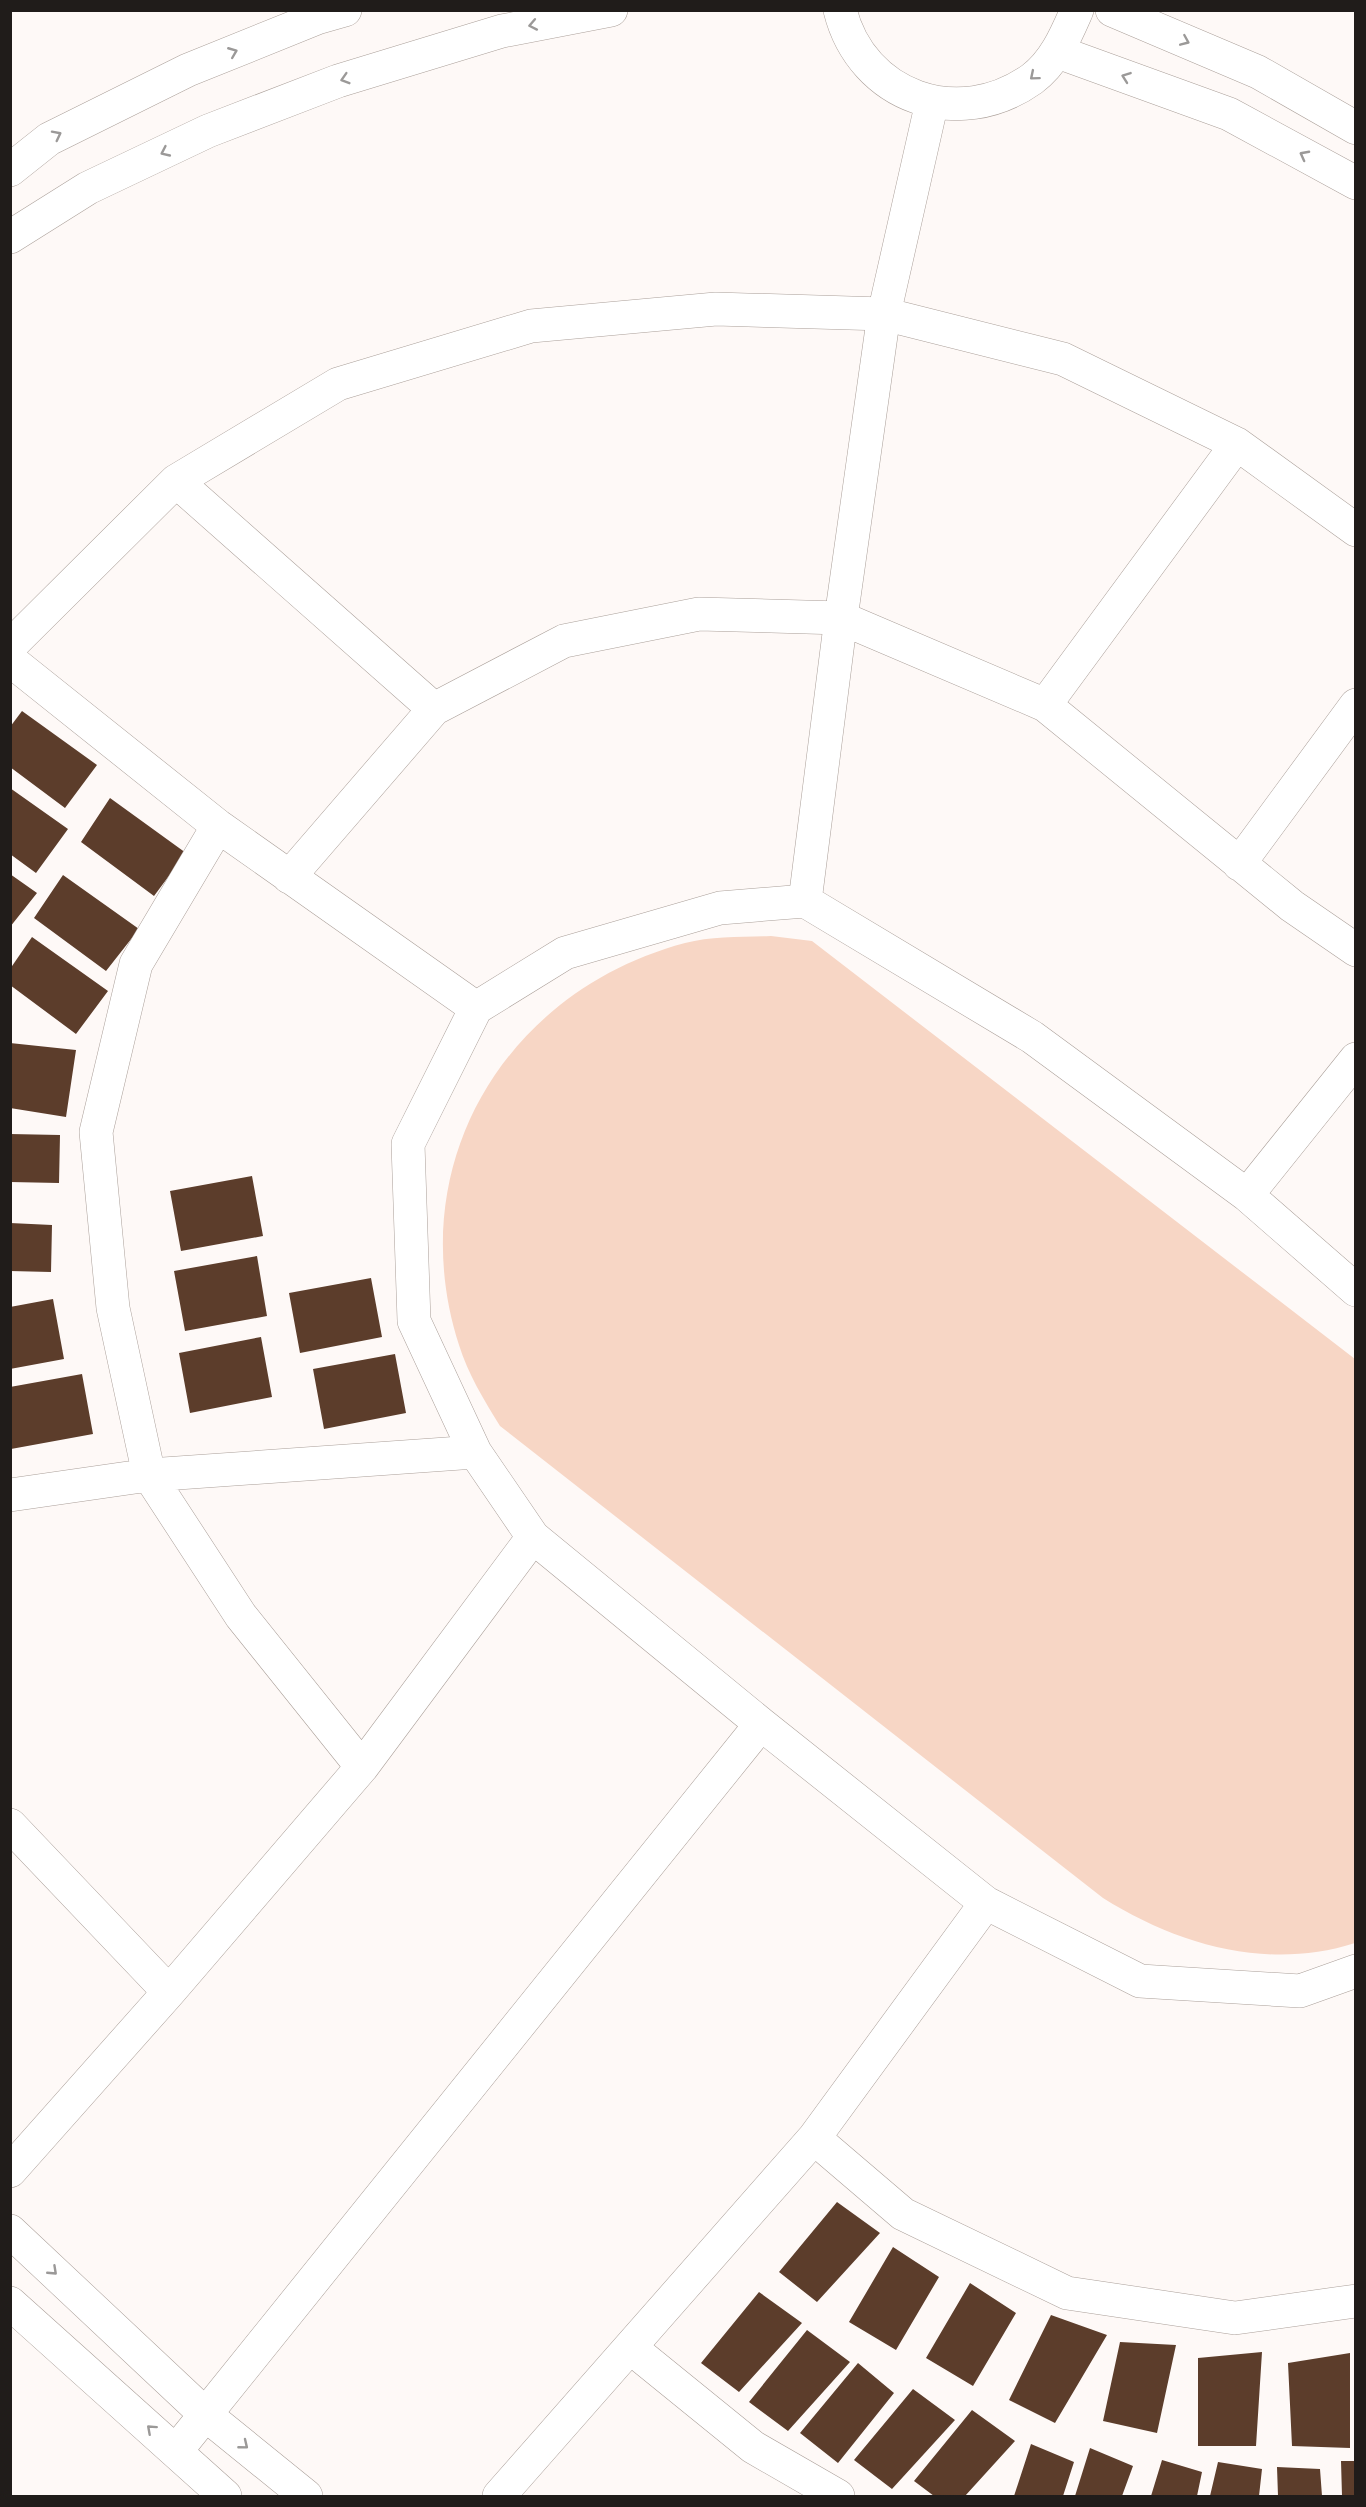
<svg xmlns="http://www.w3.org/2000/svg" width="1366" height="2507" font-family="Cabin,sans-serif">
	<rect width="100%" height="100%" fill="#fef9f7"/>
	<path fill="#f7d6c5" d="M771 936 812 941 1355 1359V1943C1268 1971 1178 1945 1103 1898L500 1426C484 1400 468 1374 459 1345 401 1165 505 991 685 943 712 936 742 937 771 936Z"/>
	<path fill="#5c3d2b" d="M22 711 97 765 65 808 10 767V727Z
		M10 788 68 829 36 873 10 854Z
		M110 798 186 853 154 896 81 842Z
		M10 874 37 893 10 927Z
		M63 875 139 929 106 971 34 918Z
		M32 937 108 991 76 1034 10 985V969Z
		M10 1043 76 1050 66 1117 10 1108Z
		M10 1134 60 1135 59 1183 10 1182Z
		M252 1176 263 1236 181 1251 170 1191Z
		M10 1223 52 1225 51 1272 10 1271Z
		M257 1256 267 1316 185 1331 174 1271Z
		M371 1278 382 1337 300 1353 289 1293Z
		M53 1299 64 1359 10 1369V1307Z
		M261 1337 272 1397 190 1413 179 1353Z
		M395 1354 406 1413 324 1429 313 1369Z
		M82 1374 93 1434 11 1449 10 1387Z
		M837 2202 880 2233 817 2302 779 2272Z
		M893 2247 939 2277 896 2350 849 2322Z
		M970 2283 1016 2313 973 2386 926 2358Z
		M759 2292 802 2323 739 2392 701 2363Z
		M1051 2315 1107 2335 1055 2423 1009 2400Z
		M807 2330 850 2362 788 2431 749 2402Z
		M1120 2342 1176 2345 1157 2433 1103 2421Z
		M1262 2352 1256 2446H1198V2358Z
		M1350 2353V2448L1292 2446 1288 2363Z
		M858 2363 894 2393 838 2463 800 2433Z
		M913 2389 955 2420 892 2489 854 2460Z
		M972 2410 1015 2441 965 2496H934L914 2481Z
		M1031 2444 1074 2462 1063 2496H1014Z
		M1090 2448 1133 2466 1122 2496H1075Z
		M1162 2460 1202 2472 1197 2496H1151Z
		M1341 2461H1356V2496H1342Z
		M1218 2462 1262 2469 1259 2496H1210Z
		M1277 2467 1320 2469 1322 2496H1278Z"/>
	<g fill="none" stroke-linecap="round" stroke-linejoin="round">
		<g stroke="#aba09a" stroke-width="34">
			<path id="minor" d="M176 481 434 709
				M10 646 176 481 338 384 531 326 716 309 884 314 1063 359 1237 444 1356 530
				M10 660 218 826 476 1008
				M1045 705 1237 444
				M218 826 136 964 96 1132 113 1308 149 1475 241 1616 362 1767
				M1239 864 1356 705
				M289 877 434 709 564 641 699 614 841 618 1045 705 1292 906 1356 950
				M805 901 841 618 884 314 932 102
				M1247 1195 1356 1059
				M1356 1290 1247 1195 1032 1037 805 901 720 908 565 953 476 1008 408 1144 414 1321 475 1452 533 1537 761 1724 986 1903 1140 1981 1300 1991 1356 1971
				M10 1495 149 1475 475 1452
				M10 1825 169 1992
				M814 2138 903 2214 1067 2293 1235 2318 1356 2301
				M10 2171 169 1992 362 1767 533 1537
				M631 2348 753 2447 838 2496
				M176 2451 761 1724
				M499 2496 814 2138 986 1903"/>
		</g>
		<g stroke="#aba09a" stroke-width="34">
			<path id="tertiary" d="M840 10C862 98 959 131 1032 79 1055 62 1066 35 1077 10
				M1112 10 1258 72 1356 128
				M1058 52 1229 114 1356 183
				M10 170 49 139 188 70 317 18 345 10
				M10 237 88 188 208 131 338 81 502 31 611 10
				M10 2231 206 2415 306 2496
				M10 2303 225 2496"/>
		</g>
		<use href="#minor" stroke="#fff" stroke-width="33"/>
		<use href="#tertiary" stroke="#fff" stroke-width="33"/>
	</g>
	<defs><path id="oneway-chevron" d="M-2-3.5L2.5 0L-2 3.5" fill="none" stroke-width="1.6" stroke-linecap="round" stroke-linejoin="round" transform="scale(1.5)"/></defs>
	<g stroke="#9b9998">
		<use href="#oneway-chevron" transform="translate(533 25) rotate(169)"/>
		<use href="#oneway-chevron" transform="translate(1185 41) rotate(23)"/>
		<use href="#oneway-chevron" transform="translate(233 52) rotate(-22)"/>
		<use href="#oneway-chevron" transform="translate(1034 76) rotate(140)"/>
		<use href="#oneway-chevron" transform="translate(1126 77) rotate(-160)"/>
		<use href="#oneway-chevron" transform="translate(345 79) rotate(163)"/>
		<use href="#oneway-chevron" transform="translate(57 135) rotate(-27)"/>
		<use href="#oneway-chevron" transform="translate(165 152) rotate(155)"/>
		<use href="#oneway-chevron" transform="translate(1304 155) rotate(-152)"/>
		<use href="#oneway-chevron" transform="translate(53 2271) rotate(43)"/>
		<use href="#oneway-chevron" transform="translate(151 2429) rotate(-138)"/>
		<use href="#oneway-chevron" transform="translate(244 2445) rotate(39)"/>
	</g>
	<rect width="1366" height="2507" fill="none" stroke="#201c1a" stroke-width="24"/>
</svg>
